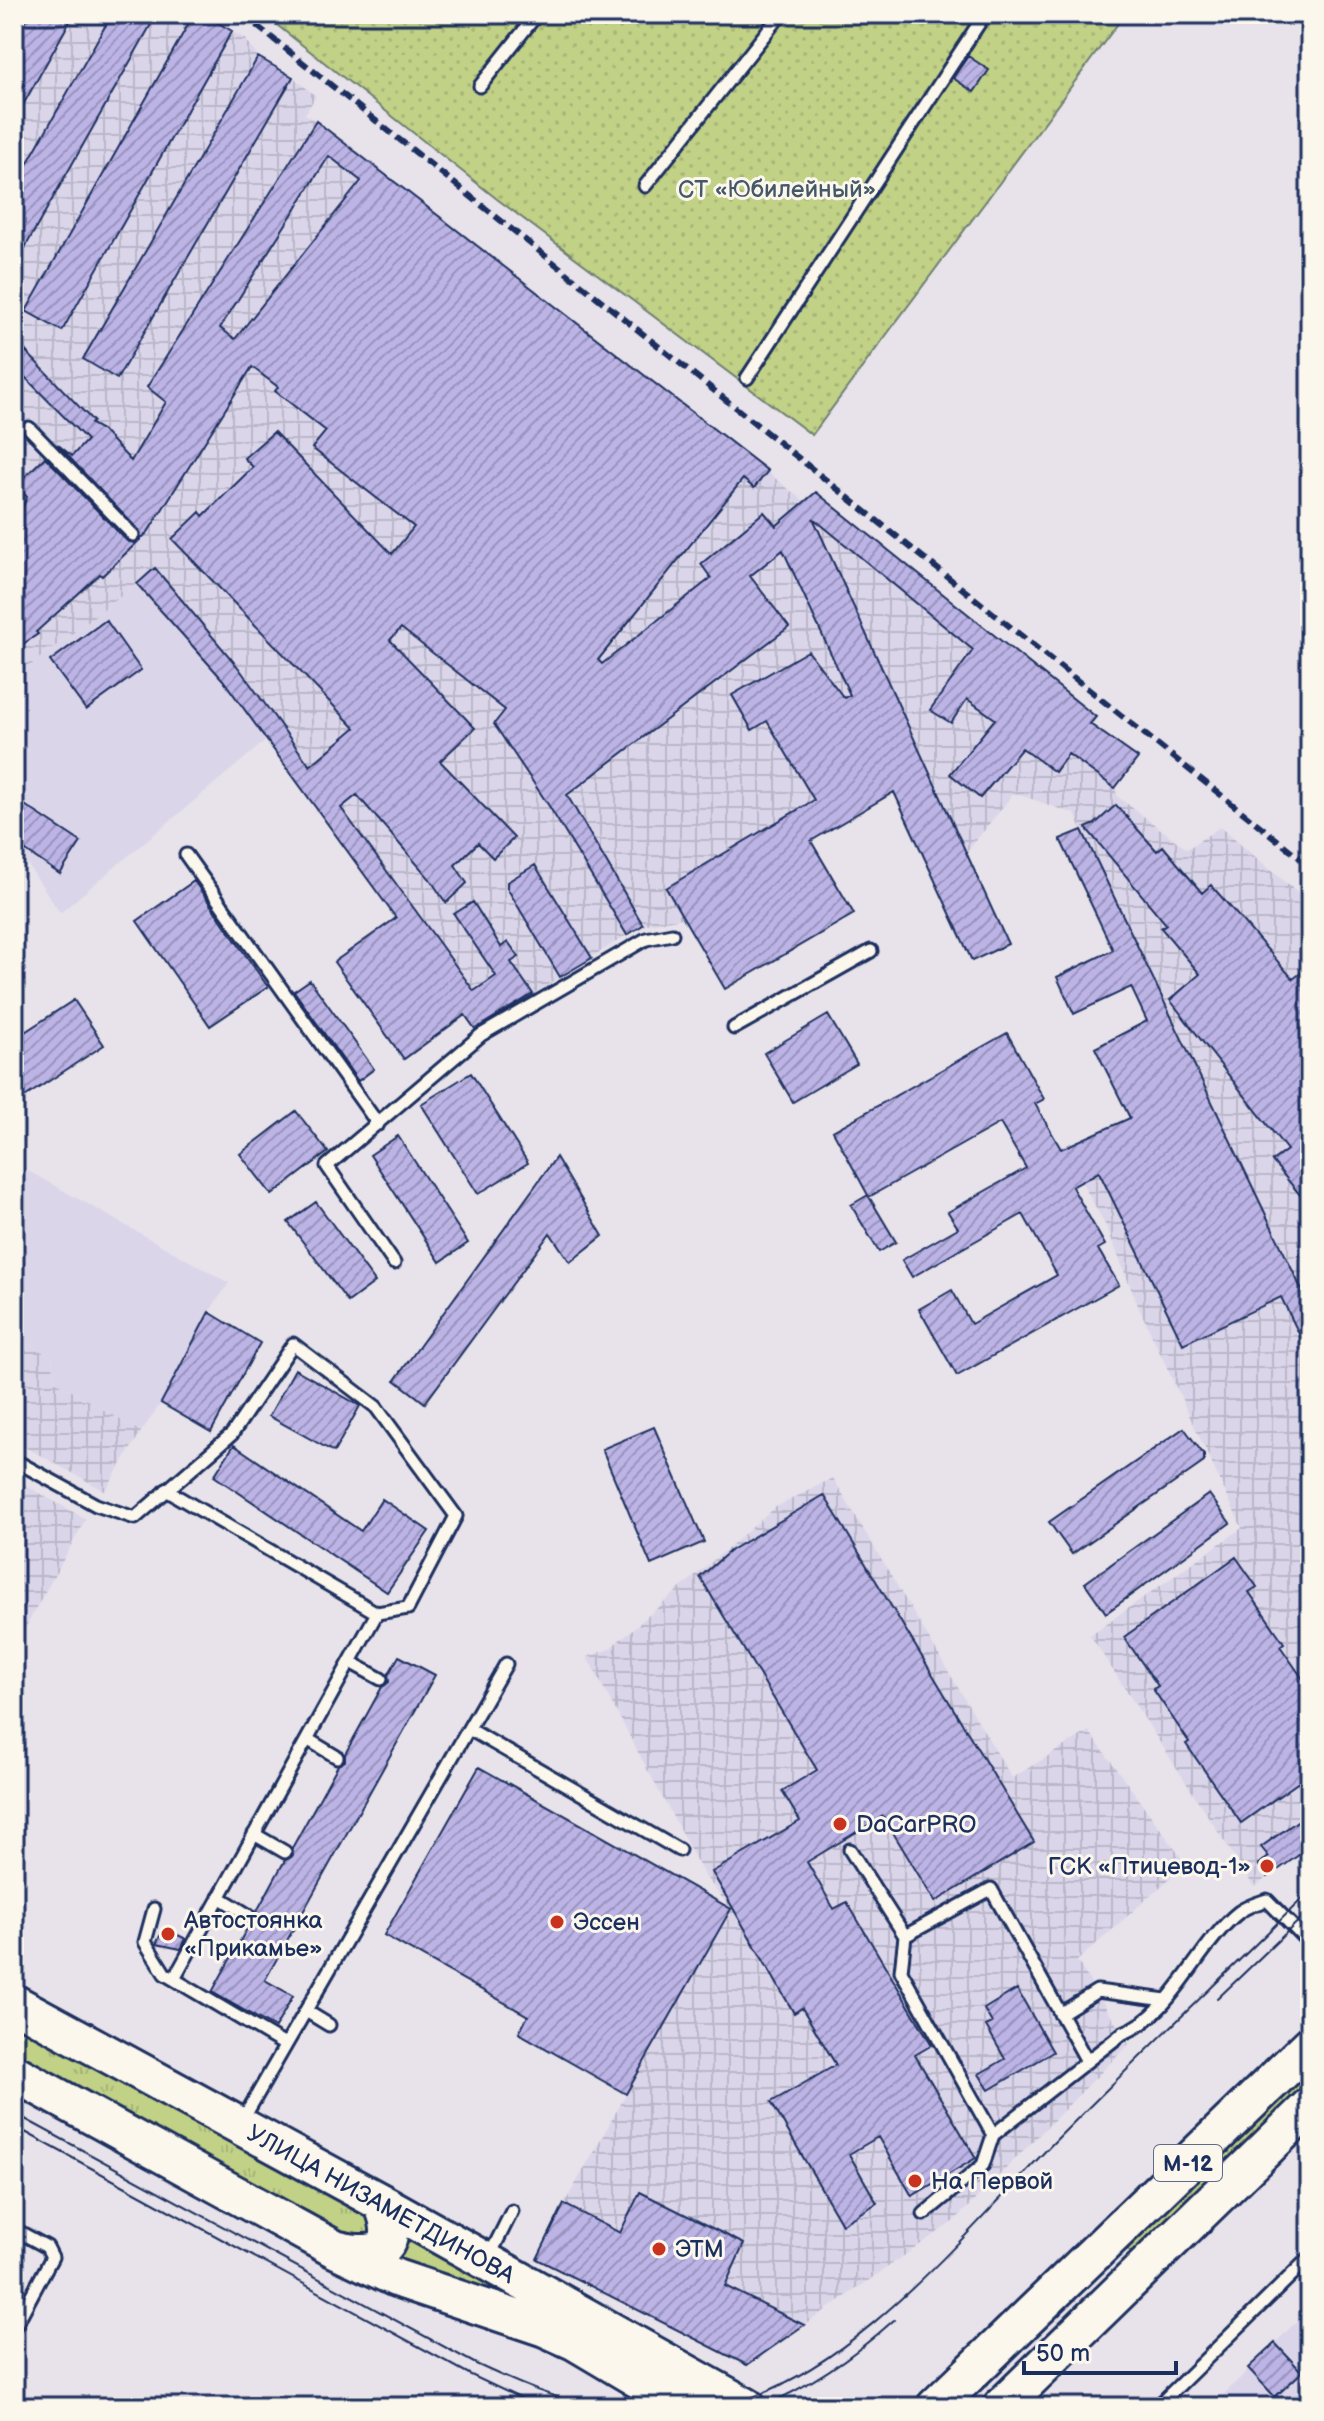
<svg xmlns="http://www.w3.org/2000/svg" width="1324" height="2421" font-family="'Balsamiq Sans',sans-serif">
	<defs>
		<pattern id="industrial-grid" width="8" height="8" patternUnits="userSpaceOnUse" patternTransform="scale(2)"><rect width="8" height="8" fill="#dbd5e9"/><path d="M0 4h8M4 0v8" fill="none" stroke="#bbb7ca"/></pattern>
		<pattern id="grass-tufts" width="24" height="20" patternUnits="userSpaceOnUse" patternTransform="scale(2)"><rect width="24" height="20" fill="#c1d186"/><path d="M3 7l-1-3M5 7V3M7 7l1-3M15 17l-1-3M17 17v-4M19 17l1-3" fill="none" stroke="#a5b476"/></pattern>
		<pattern id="park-dots" width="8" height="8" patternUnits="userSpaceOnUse" patternTransform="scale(2)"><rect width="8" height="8" fill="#c1d186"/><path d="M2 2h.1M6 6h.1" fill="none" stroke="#a5b476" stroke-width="1.8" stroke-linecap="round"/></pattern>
		<pattern id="building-hatch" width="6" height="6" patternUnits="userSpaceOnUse" patternTransform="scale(2)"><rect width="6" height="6" fill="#bdb4e6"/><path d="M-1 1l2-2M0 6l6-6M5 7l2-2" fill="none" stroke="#9993be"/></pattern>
	</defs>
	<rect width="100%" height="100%" fill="#e8e3ea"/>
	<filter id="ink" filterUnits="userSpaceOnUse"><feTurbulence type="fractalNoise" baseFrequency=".0125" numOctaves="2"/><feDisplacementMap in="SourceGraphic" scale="16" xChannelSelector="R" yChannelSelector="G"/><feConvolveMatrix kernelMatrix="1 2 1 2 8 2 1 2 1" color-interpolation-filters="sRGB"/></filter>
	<g filter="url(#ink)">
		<path fill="#dbd5e9" d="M137 584 223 680 268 739 60 913 24 859 14 852V678Z
			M14 1163 229 1283 209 1312 161 1403 141 1432 55 1381 52 1357 14 1337Z
			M1310 2308V2407H1211Z"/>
		<path fill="url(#industrial-grid)" d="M14 14H203L232 31 245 39 258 57 293 77 316 96 305 114 351 146 804 501 816 492 1096 717 1091 724 1138 758 1115 788 1118 797 1187 849 1220 827 1310 903V1847L1254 1887 1090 1635 1242 1528 1139 1308 1107 1228 1064 1150 1182 1094 1131 987 1074 1014 1057 977 1113 950 1060 839 1082 830 1075 814 1014 793 967 852 1008 944 972 961 894 792 683 918 643 925 476 1030 268 739 223 680 137 584 14 678Z
			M14 1337 52 1357 55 1381 141 1432 105 1491 14 1441Z
			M833 1478 1012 1778 1089 1731 1186 1864 1077 1961 1129 2044 954 2221 747 2365 537 2259 564 2204 731 1909 704 1875 587 1657 609 1649 776 1507Z
			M14 1479 86 1519 14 1648Z"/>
		<path fill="url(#grass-tufts)" stroke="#6e8072" stroke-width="2" d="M14 2015 380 2222 360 2246 14 2058Z
			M1310 2065V2081L1131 2253 1123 2244Z
			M406 2236 716 2401 388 2261Z"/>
		<path fill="url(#park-dots)" stroke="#6e8072" stroke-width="2" d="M263 14H1125L812 435 497 199Z"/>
		<path fill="url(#building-hatch)" stroke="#1b2f5e" stroke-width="2" fill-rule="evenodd" d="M29 14H74L14 121V41Z
			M112 14H157L14 267V187Z
			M194 14H203L232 31 62 331 26 311Z
			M968 56 989 70 974 92 953 78Z
			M258 57 293 77 117 379 83 359Z
			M316 121 768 471 754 488 743 479 598 660 602 664 711 578 701 564 764 512 776 526 816 492 1096 717 1090 724 1138 758 1115 788 1068 754 1055 772 1022 748 980 798 950 774 995 719 967 699 951 723 930 710 973 650 813 518 1008 944 972 961 894 792 811 841 854 914 725 989 666 888 814 800 767 721 752 730 732 695 808 651 844 698 850 695 783 550 750 576 789 627 567 795 643 925 627 935 549 806 494 724 505 710 401 628 390 640 475 728 440 761 514 838 493 858 478 843 455 865 467 883 446 903 430 879 357 795 341 808 474 991 496 976 454 914 473 902 501 947 508 942 519 957 511 962 533 994 475 1029 465 1015 404 1059 334 962 396 918 223 680 137 584 155 568 238 667 310 766 355 728 172 539 200 512 203 516 253 467 244 458 274 432 392 554 414 527 312 448 326 431 275 391 278 387 252 367 148 532 102 576 100 574 36 632 38 634 14 650V527L27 497 16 485 45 457 127 541 136 543 141 534 57 444 72 456 87 440 14 366V339L93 421 91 424 102 430 131 461 166 402 147 387ZM329 156 361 181 235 339 220 328Z
			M106 620 141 670 86 710 50 661Z
			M14 798 81 842 60 874 14 843Z
			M1116 805 1157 851 1163 846 1202 893 1211 885 1293 979 1310 966V1207L1272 1161 1287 1150 1170 1000 1200 974 1161 928 1166 924 1086 828 1095 824Z
			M1082 830 1310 1307V1356L1281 1297 1183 1344 1099 1172 1072 1187 1105 1245 1098 1249 1119 1285 957 1376 919 1309 952 1290 971 1324 1057 1275 1023 1214 912 1277 902 1260 958 1228 948 1212 1026 1168 1000 1123 869 1197 833 1131 1007 1033 1044 1099 1035 1104 1061 1149 1130 1118 1095 1048 1147 1021 1131 987 1074 1014 1057 977 1113 950 1060 839Z
			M535 865 592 958 560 977 507 888V882Z
			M194 881 268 987 210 1026 137 921Z
			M310 980 374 1069 358 1081 294 991Z
			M74 1000 104 1045 14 1104V1039Z
			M828 1015 857 1064 793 1102 764 1053Z
			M471 1073 528 1163 478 1194 421 1104Z
			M296 1111 328 1152 272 1195 240 1154Z
			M398 1136 468 1243 440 1262 370 1155Z
			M556 1157 603 1236 570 1262 550 1233 425 1403 395 1380Z
			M868 1195 896 1242 879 1252 851 1205Z
			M316 1202 375 1282 348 1302 288 1222Z
			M209 1312 260 1343 211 1432 161 1403Z
			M295 1369 360 1406 334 1452 269 1416Z
			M654 1427 704 1542 651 1565 602 1449Z
			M1184 1428 1204 1455V1462L1072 1554 1049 1522Z
			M234 1445 361 1531 382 1499 429 1531 387 1592 214 1476Z
			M1209 1494 1230 1523 1106 1613 1085 1583Z
			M824 1495 1034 1842 935 1902 883 1816 807 1862 834 1909 847 1902 932 2045 915 2055 976 2158 912 2196 878 2137 849 2154 877 2203 842 2224 771 2102 836 2065 802 2008 794 2013 712 1872 800 1821 782 1791 817 1770 700 1577 731 1550Z
			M1236 1557 1257 1587 1249 1592 1284 1643 1280 1646 1310 1689V1774L1241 1823 1186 1744 1189 1742 1153 1689 1158 1686 1124 1637Z
			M399 1656 435 1675 265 1980 293 1996 275 2028 212 1992 250 1923 256 1919V1913L285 1860 293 1856 292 1848 338 1765 345 1761V1754L382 1687 389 1682 388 1675Z
			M479 1767 731 1909 626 2094 519 2033 528 2016 384 1935Z
			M1310 1812V1847L1268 1877 1258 1864 1269 1857 1261 1847Z
			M164 1928 186 1939 181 1949 156 1944Z
			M1017 1989 1053 2052 989 2090 979 2074 1005 2059 986 2026 992 2023 984 2009Z
			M640 2192 744 2244 725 2286 804 2325 747 2365 537 2259 564 2204 620 2233Z
			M1275 2343 1302 2372 1275 2397 1248 2368Z"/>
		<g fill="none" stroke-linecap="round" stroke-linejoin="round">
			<g stroke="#1b2f5e" stroke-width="17">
				<path id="lane" d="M480 86 537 14
					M645 186 781 14
					M747 378 985 14
					M29 428 133 535
					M186 855 378 1124
					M734 1028 871 951
					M394 1263 327 1166 481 1035 646 939 672 934
					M14 1460 96 1505 135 1518 232 1434 293 1344 376 1407 456 1516 408 1608 377 1613
					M166 1490 377 1613 174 1979
					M350 1662 381 1679
					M469 1729 679 1850
					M307 1739 337 1757
					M254 1834 285 1852
					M850 1850 905 1936 901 1971 993 2135
					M219 1897 248 1915
					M154 1909 145 1942 165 1974 285 2045
					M905 1936 991 1889 1087 2061
					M306 2011 329 2025
					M1060 2014 1097 1991 1166 2000
					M242 2121 506 1664
					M924 2214 983 2165 993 2135 1123 2033C1172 2016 1198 1944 1239 1912 1247 1906 1258 1903 1267 1900L1310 1944
					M14 2229 47 2247 52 2257 14 2328
					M489 2257 512 2211
					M1157 2407 1310 2257"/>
			</g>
			<g stroke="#1b2f5e" stroke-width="42">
				<path id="primary" d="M14 2003 382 2203 747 2407
					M14 2073 335 2249 396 2278 545 2328 574 2341 685 2407
					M339 2250C383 2260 400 2246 382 2203
					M935 2407 1310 2045
					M1001 2407 1310 2106"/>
			</g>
			<use href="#lane" stroke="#fbf7ec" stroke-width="11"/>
			<use href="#primary" stroke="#fbf7ec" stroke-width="36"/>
			<path stroke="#1b2f5e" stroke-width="2" d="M1217 1999 1310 1910
				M14 2113 476 2364C517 2383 557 2401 602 2407
				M14 2126 471 2375 522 2399 549 2407
				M719 2407C853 2379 974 2221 1068 2128 1148 2048 1230 1970 1310 1891
				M761 2407C809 2387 855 2355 894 2320"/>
			<path stroke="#1b2f5e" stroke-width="6" stroke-dasharray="12 6" stroke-linecap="butt" d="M242 14 1310 866"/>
		</g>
	</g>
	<g fill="#c8321e" stroke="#fbf7ec" stroke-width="3">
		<circle cx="840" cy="1824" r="8"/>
		<circle cx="1267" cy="1866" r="8"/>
		<circle cx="557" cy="1922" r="8"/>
		<circle cx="168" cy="1934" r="8"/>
		<circle cx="915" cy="2181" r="8"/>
		<circle cx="659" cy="2249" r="8"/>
	</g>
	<g text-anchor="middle" stroke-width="6" stroke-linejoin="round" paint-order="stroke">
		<rect fill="#fbf7ec" stroke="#5e6b89" stroke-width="2" x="1154" y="2145" width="68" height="36" rx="6"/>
		<g font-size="22" font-weight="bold" fill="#1b2f5e">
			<text x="1188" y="2171">М-12</text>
		</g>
		<g font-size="24" fill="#445868" stroke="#fbf7ec">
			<text x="777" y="197">СТ «Юбилейный»</text>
		</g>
		<g font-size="24" fill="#1b2f5e" stroke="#fbf7ec" text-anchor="start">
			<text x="856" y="1832">DaCarPRO</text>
			<text x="1251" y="1874" text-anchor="end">ГСК «Птицевод-1»</text>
			<text x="184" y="1928">Автостоянка<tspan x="184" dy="28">«Прикамье»</tspan></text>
			<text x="573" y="1930">Эссен</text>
			<text x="931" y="2189">На Первой</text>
			<text x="675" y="2257">ЭТМ</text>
		</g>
		<g font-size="24" fill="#1b2f5e" stroke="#fbf7ec">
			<text transform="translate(381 2204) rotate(29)" y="8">УЛИЦА НИЗАМЕТДИНОВА</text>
		</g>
	</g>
	<rect width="1324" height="2421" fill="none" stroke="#fbf7ec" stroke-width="48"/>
	<rect x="24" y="24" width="1276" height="2373" fill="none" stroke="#1b2f5e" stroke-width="3" filter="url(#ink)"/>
	<path d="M1024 2361v12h152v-12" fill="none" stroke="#1b2f5e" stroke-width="4"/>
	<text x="1036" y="2361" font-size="24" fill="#1b2f5e" stroke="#fbf7ec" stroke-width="6" paint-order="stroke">50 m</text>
</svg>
